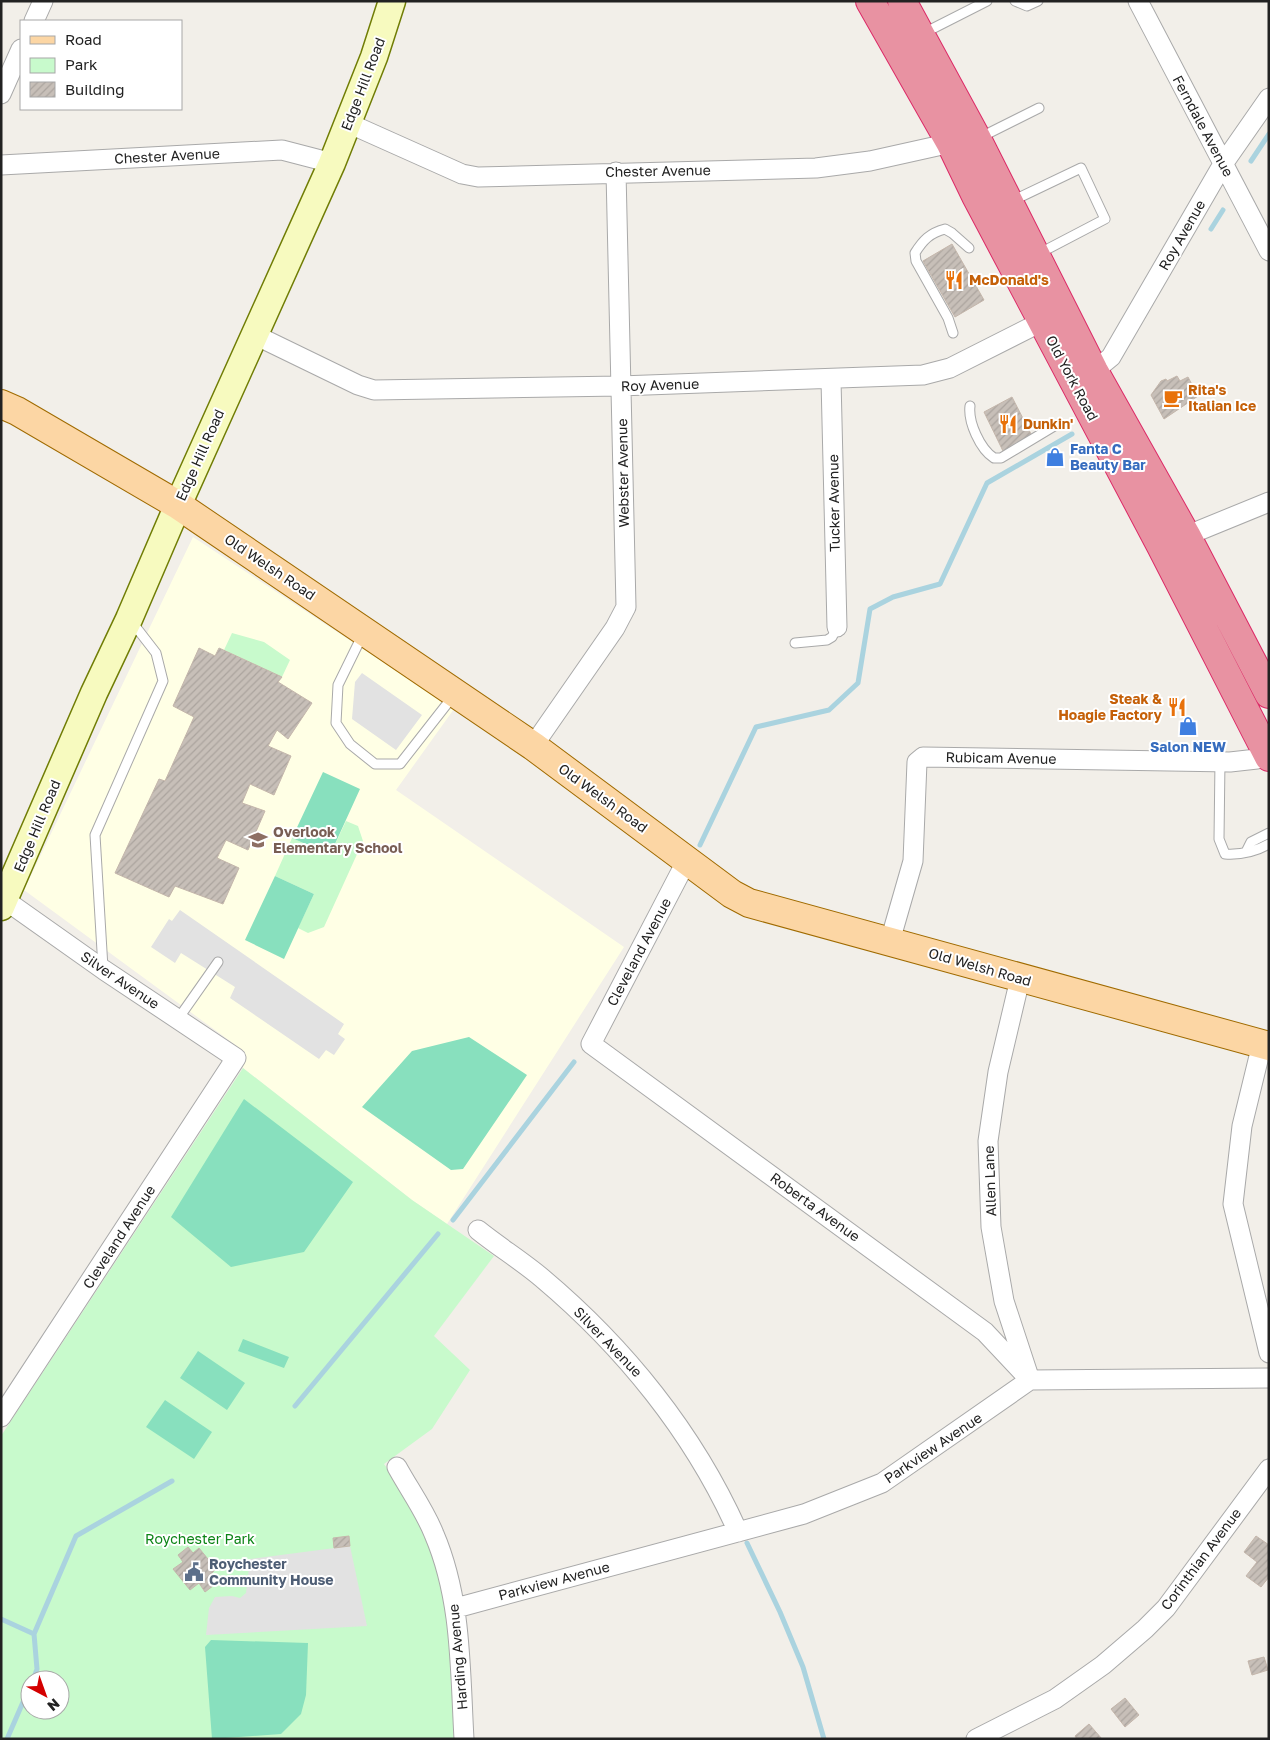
<svg xmlns="http://www.w3.org/2000/svg" width="1270" height="1740" font-family="'Golos Text',sans-serif">
	<defs>
		<pattern id="building-hatch" width="6" height="6" patternUnits="userSpaceOnUse" patternTransform="scale(1.25)"><rect width="6" height="6" fill="#c7bfb8"/><path d="M-1 1l2-2M0 6l6-6M5 7l2-2" fill="none" stroke="#aba49e"/></pattern>
	</defs>
	<rect width="100%" height="100%" fill="#f2efe9"/>
	<path fill="#ffffe5" d="M193 537 454 709 396 790 624 947 447 1224 412 1200 243 1068 245 1052 24 890Z"/>
	<path fill="#c8facc" fill-rule="evenodd" d="M232 633 264 642 290 660 282 677 224 650Z
		M346 821 358 826 363 841 324 927 308 933 298 928 314 894 275 876 292 838 330 855Z
		M243 1068 412 1200 494 1256 434 1336 470 1370 432 1429 384 1464C400 1486 416 1510 427 1535 453 1593 451 1676 454 1739H1V1436ZM30 1680H60V1710H30Z"/>
	<path fill="#88e0be" d="M323 772 360 789 330 855 292 838Z
		M275 876 314 894 284 959 245 940Z
		M469 1037 527 1075 463 1169 451 1170 362 1107 412 1051Z
		M244 1099 353 1182 304 1252 231 1267 171 1217Z
		M243 1339 289 1357 284 1368 238 1351Z
		M198 1351 245 1383 227 1410 180 1378Z
		M165 1400 212 1432 194 1459 146 1427Z
		M211 1640 308 1643 306 1695 301 1714 281 1734 212 1739 205 1647Z"/>
	<path fill="#e2e2e2" d="M362 673 422 715 396 750 352 719 355 682Z
		M180 910 344 1024 338 1034 345 1039 334 1055 326 1050 319 1059 230 998 235 987 181 953 175 963 151 947 169 919 172 921Z
		M350 1546 367 1626 206 1635 209 1608 215 1597 232 1596 240 1598 246 1593 250 1559Z"/>
	<g fill="none" stroke-linecap="round" stroke-linejoin="round">
		<path stroke="#aad3df" stroke-width="5" d="M1251 161 1269 134
			M1211 229 1223 210
			M700 845 756 727 829 710 858 683 870 609 893 597 940 584 987 483 1072 434
			M453 1220 574 1062
			M295 1406 438 1234
			M747 1543 780 1612 803 1667 824 1739
			M1 1619 34 1634
			M33 1680 37 1669 34 1634 76 1536 172 1481
			M7 1739 30 1686"/>
	</g>
	<path fill="url(#building-hatch)" stroke="#c4b6ab" d="M952 244 984 300 955 317 923 261Z
		M1177 376 1180 381 1188 377 1198 396 1164 419 1151 395 1161 381 1166 379 1167 381Z
		M1012 397 1032 436 1003 451 984 412Z
		M199 648 215 656 219 648 282 677 278 682 312 703 288 739 277 730 268 746 291 756 274 795 250 784 242 803 265 811 248 850 226 840 217 858 239 868 223 904 175 886 169 897 115 873 159 779 165 781 194 717 173 706Z
		M349 1536 350 1546 334 1548 333 1538Z
		M1256 1536 1269 1545V1577L1261 1587 1246 1576 1257 1562 1244 1552Z
		M188 1547 193 1553 199 1548 216 1569 211 1574 218 1582 205 1592 199 1583 190 1590 173 1569 183 1562 178 1555Z
		M1264 1657 1268 1670 1252 1675 1248 1661Z
		M1125 1698 1139 1715 1125 1727 1111 1709Z
		M1089 1724 1102 1739H1077L1075 1736Z"/>
	<g fill="none" stroke-linecap="round" stroke-linejoin="round">
		<g stroke="#a9a9a9" stroke-width="11">
			<path id="lane" d="M1015 1 1027 6 1038 1
				M922 34 987 1
				M979 138 1039 108
				M1012 201 1081 168 1105 219 1038 254
				M953 333 948 318 916 261 915 253C923 240 930 233 945 229L952 233 969 248
				M970 406C968 422 980 449 994 458H1001L1056 425
				M363 634 338 685 336 723 350 744 375 764H400L454 695
				M795 643 827 640 832 637 837 627
				M1220 761 1219 839 1225 854C1241 855 1255 852 1269 844
				M1246 852 1251 842 1269 833
				M103 968 95 835 163 681 156 653 132 622
				M178 1019 218 962"/>
		</g>
		<g stroke="#a9a9a9" stroke-width="21">
			<path id="street" d="M1138 1 1269 251
				M34 21 43 1
				M1 94 21 49
				M348 123 462 174 478 177 816 168 870 161 960 141
				M1 165 282 150 332 163
				M255 335 358 385 374 390 620 386 923 375 950 368 1053 316
				M1094 371 1111 357 1223 164 1269 98
				M831 380 837 627
				M1176 540 1269 502
				M533 746 615 628 626 607 616 172
				M687 860 591 1044 985 1332 1030 1380
				M890 941 913 861 917 762 923 757 1230 762 1257 759 1269 755
				M1020 979 998 1072 988 1141 991 1227 1004 1301 1028 1374
				M1262 1044 1242 1126 1233 1204 1269 1353
				M478 1230C499 1247 522 1261 542 1278 624 1347 694 1433 738 1532
				M1 1417 236 1058 104 970 5 900
				M397 1467C409 1489 425 1511 434 1534 462 1599 460 1670 464 1739
				M456 1608 804 1514 882 1483 1030 1380 1269 1378
				M976 1739 1055 1699 1103 1665 1145 1629 1166 1608 1269 1469"/>
		</g>
		<g stroke="#707d05" stroke-width="29">
			<path id="secondary" d="M1 907 94 693 129 619 178 505 332 163 374 57 392 1"/>
		</g>
		<g stroke="#a06b00" stroke-width="30">
			<path id="primary" d="M1 404 17 411 178 505 533 746 732 894 749 903 1269 1046"/>
		</g>
		<g stroke="#dc2a67" stroke-width="30">
			<path id="highway" d="M870 1 950 142 976 196 1161 546 1269 757
				M902 1 977 139 1094 371 1186 535 1269 694"/>
		</g>
		<use href="#lane" stroke="#fff" stroke-width="9"/>
		<use href="#street" stroke="#fff" stroke-width="19"/>
		<use href="#secondary" stroke="#f7fabf" stroke-width="26"/>
		<use href="#primary" stroke="#fcd6a4" stroke-width="28"/>
		<use href="#highway" stroke="#e892a2" stroke-width="28"/>
	</g>
	<defs>
		<g id="restaurant-bare" transform="scale(1.5)"><path d="M-5-6h1v4h1v-4h1v4h1v-4h1v5L-1.5 .5V6h-2V.5L-5-1ZM5-6V6H3V1.5H1.5Q1.5-4 5-6Z" fill="#e8710a" stroke="#fff" stroke-width="2.5" paint-order="stroke"/></g>
		<g id="cafe-bare" transform="scale(1.5)"><path d="M-5.5-4.5H6V0H3Q3 3.5 0 3.5H-2.5Q-5.5 3.5-5.5 0ZM3-3.2v2h1.7v-2ZM-6 4.5H4V6H-6Z" fill="#e8710a" stroke="#fff" stroke-width="2.5" paint-order="stroke"/></g>
		<g id="shop-bare" transform="scale(1.5)"><path d="M-5-2.5h2.3a2.7 3.5 0 0 1 5.4 0H5L5.5 6h-11ZM-1.5-2.5h3a1.5 2.3 0 0 0-3 0Z" fill="#3f7fe0" stroke="#fff" stroke-width="2.5" paint-order="stroke"/></g>
		<g id="school-bare" transform="scale(1.5)"><path d="M0-5L7-2L0 1L-7-2ZM-4 1L0 2.5L4 1V4Q0 6-4 4Z" fill="#8d6e63" stroke="#fff" stroke-width="2.5" paint-order="stroke"/></g>
		<g id="civic-bare" transform="scale(1.5)"><path d="M-.6-6.5H3V-4.5H.6V-3L4-1V1h2V6H-6V1h2V-1L-.6-3ZM-1.2 2.5V6h2.4V2.5Z" fill="#5c6f8a" stroke="#fff" stroke-width="2.5" paint-order="stroke"/></g>
	</defs>
	<g fill-rule="evenodd">
		<use href="#restaurant-bare" x="954" y="280"/>
		<use href="#cafe-bare" x="1173" y="398"/>
		<use href="#restaurant-bare" x="1008" y="424"/>
		<use href="#shop-bare" x="1055" y="457"/>
		<use href="#restaurant-bare" x="1177" y="707"/>
		<use href="#shop-bare" x="1188" y="726"/>
		<use href="#school-bare" x="258" y="840"/>
		<use href="#civic-bare" x="194" y="1572"/>
	</g>
	<g text-anchor="middle" stroke-width="4" stroke-linejoin="round" paint-order="stroke">
		<g font-size="14" fill="#222" stroke="#fff">
			<text transform="translate(363 84) rotate(-69)" y="5">Edge Hill Road</text>
			<text transform="translate(1203 126) rotate(62)" y="5">Ferndale Avenue</text>
			<text transform="translate(167 156) rotate(-3)" y="5">Chester Avenue</text>
			<text transform="translate(658 171) rotate(-1)" y="5">Chester Avenue</text>
			<text transform="translate(1182 235) rotate(-60)" y="5">Roy Avenue</text>
			<text transform="translate(1072 378) rotate(62)" y="5">Old York Road</text>
			<text transform="translate(660 385) rotate(-2)" y="5">Roy Avenue</text>
			<text transform="translate(200 455) rotate(-66)" y="5">Edge Hill Road</text>
			<text transform="translate(623 473) rotate(-91)" y="5">Webster Avenue</text>
			<text transform="translate(834 503) rotate(-91)" y="5">Tucker Avenue</text>
			<text transform="translate(270 567) rotate(34)" y="5">Old Welsh Road</text>
			<text transform="translate(1001 758) rotate(1)" y="5">Rubicam Avenue</text>
			<text transform="translate(603 798) rotate(36)" y="5">Old Welsh Road</text>
			<text transform="translate(37 826) rotate(-67)" y="5">Edge Hill Road</text>
			<text transform="translate(639 952) rotate(-62)" y="5">Cleveland Avenue</text>
			<text transform="translate(980 967) rotate(16)" y="5">Old Welsh Road</text>
			<text transform="translate(120 980) rotate(34)" y="5">Silver Avenue</text>
			<text transform="translate(990 1181) rotate(-92)" y="5">Allen Lane</text>
			<text transform="translate(815 1207) rotate(36)" y="5">Roberta Avenue</text>
			<text transform="translate(119 1237) rotate(-57)" y="5">Cleveland Avenue</text>
			<text transform="translate(608 1342) rotate(46)" y="5">Silver Avenue</text>
			<text transform="translate(933 1448) rotate(-34)" y="5">Parkview Avenue</text>
			<text transform="translate(1201 1559) rotate(-53)" y="5">Corinthian Avenue</text>
			<text transform="translate(554 1581) rotate(-15)" y="5">Parkview Avenue</text>
			<text transform="translate(458 1657) rotate(-95)" y="5">Harding Avenue</text>
		</g>
		<g font-size="14" font-weight="bold" fill="#c56008" stroke="#fff" text-anchor="start">
			<text x="969" y="285">McDonald's</text>
			<text x="1188" y="395">Rita's<tspan x="1188" dy="16">Italian Ice</tspan></text>
			<text x="1023" y="429">Dunkin'</text>
			<text x="1162" y="704" text-anchor="end">Steak &amp;<tspan x="1162" dy="16">Hoagie Factory</tspan></text>
		</g>
		<g font-size="14" font-weight="bold" fill="#366cbe" stroke="#fff" text-anchor="start">
			<text x="1070" y="454">Fanta C<tspan x="1070" dy="16">Beauty Bar</tspan></text>
			<text x="1188" y="752" text-anchor="middle">Salon NEW</text>
		</g>
		<g font-size="14" font-weight="bold" fill="#785e54" stroke="#fff" text-anchor="start">
			<text x="273" y="837">Overlook<tspan x="273" dy="16">Elementary School</tspan></text>
		</g>
		<g font-size="14" fill="#0c8416" stroke="#fff">
			<text x="200" y="1544">Roychester Park</text>
		</g>
		<g font-size="14" font-weight="bold" fill="#4e5e75" stroke="#fff" text-anchor="start">
			<text x="209" y="1569">Roychester<tspan x="209" dy="16">Community House</tspan></text>
		</g>
	</g>
	<rect width="1270" height="1740" fill="none" stroke="#222222" stroke-width="5"/>
	<rect x="20" y="20" width="162" height="90" fill="#ffffff" stroke="#a7a7a7"/>
	<rect x="30" y="36" width="25" height="8" fill="#fcd6a4" stroke="#a7a7a7"/>
	<text x="65" y="45" font-size="15" fill="#222222">Road</text>
	<rect x="30" y="58" width="25" height="15" fill="#c8facc" stroke="#a7a7a7"/>
	<text x="65" y="70" font-size="15" fill="#222222">Park</text>
	<rect x="30" y="82" width="25" height="15" fill="url(#building-hatch)" stroke="#a7a7a7"/>
	<text x="65" y="95" font-size="15" fill="#222222">Building</text>
	<g transform="translate(45 1695) rotate(139)"><circle r="24" fill="#ffffff" stroke="#a7a7a7"/>
	<path d="M0-4L9 19L0 12L-9 19Z" fill="#d40000"/>
	<text y="-8" font-size="14" font-weight="bold" text-anchor="middle" fill="#222222">N</text>
	</g>
</svg>
